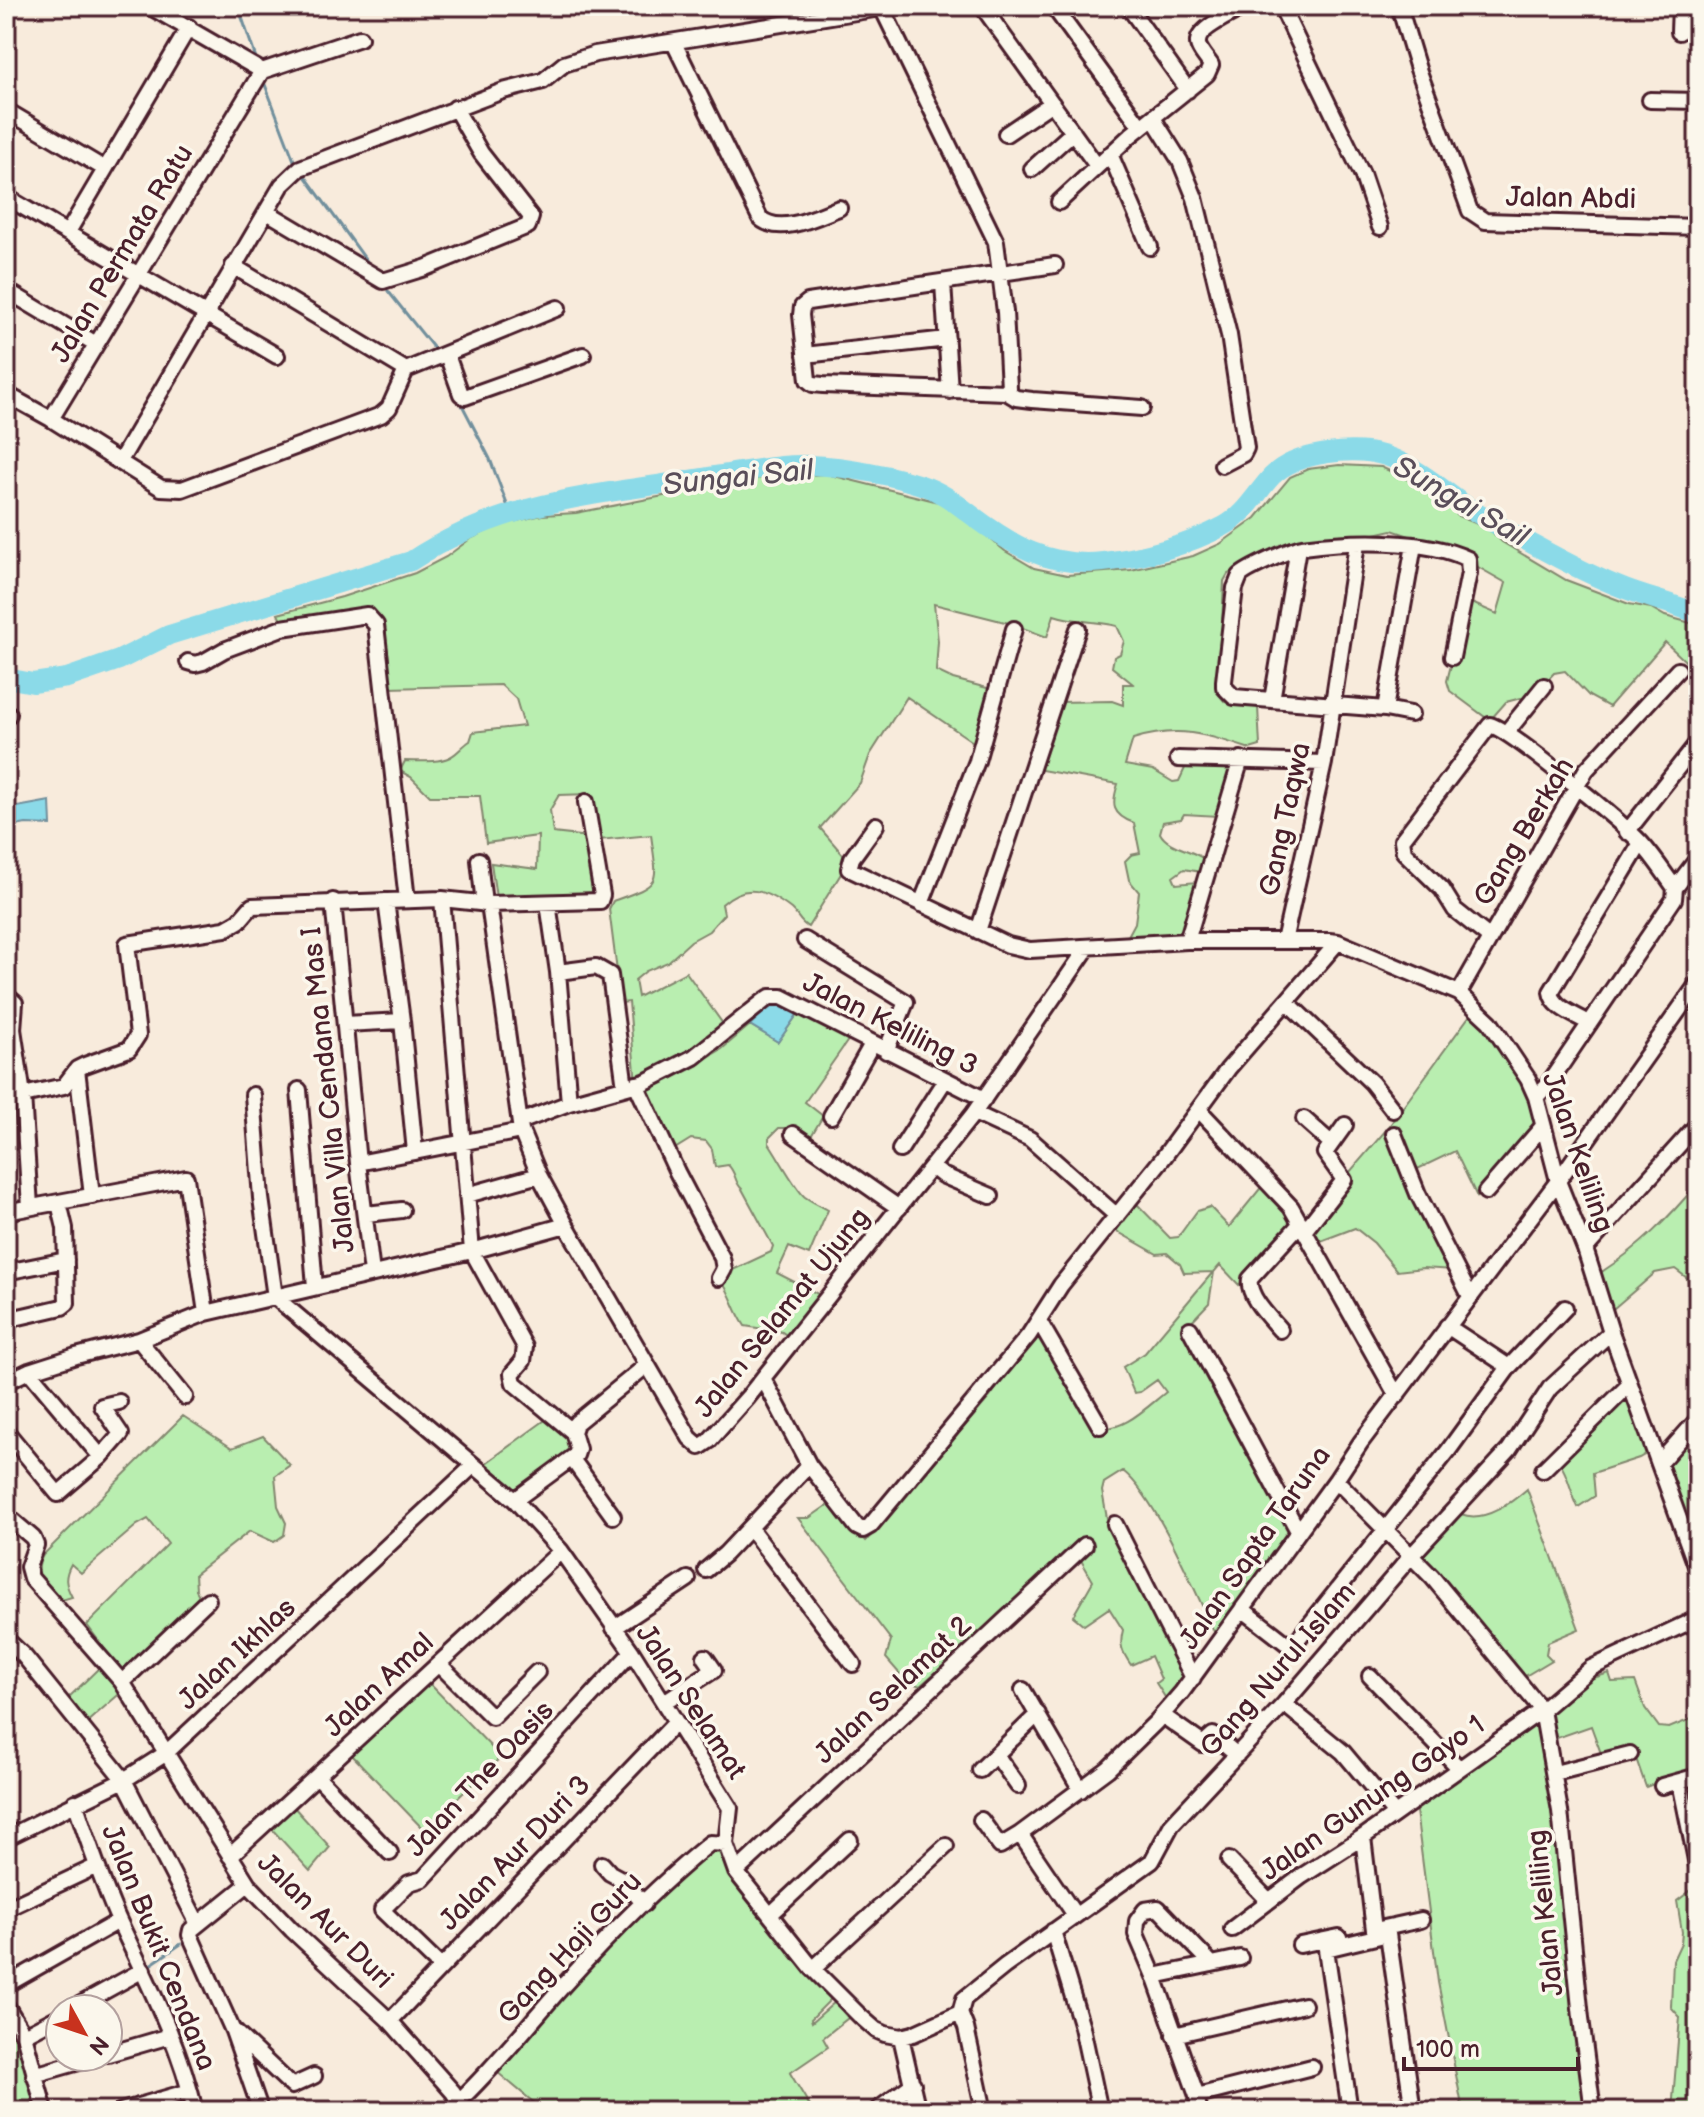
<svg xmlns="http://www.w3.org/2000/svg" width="1704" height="2117" font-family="'Balsamiq Sans',sans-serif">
	<rect width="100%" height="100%" fill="#f8ebdc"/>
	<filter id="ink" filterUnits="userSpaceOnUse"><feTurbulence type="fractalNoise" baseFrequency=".0125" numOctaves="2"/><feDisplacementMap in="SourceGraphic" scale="16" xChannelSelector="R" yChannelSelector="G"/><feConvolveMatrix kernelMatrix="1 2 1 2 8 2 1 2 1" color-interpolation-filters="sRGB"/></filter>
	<g filter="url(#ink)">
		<path fill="#b9eeb0" stroke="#82866e" stroke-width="2" d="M1339 465 1381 467 1409 480 1448 503 1458 516 1489 529 1502 542 1566 580 1629 604 1651 608 1665 616 1698 625V673L1665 642 1609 707 1589 696 1565 671 1554 673 1528 701 1521 698 1506 702 1492 718 1485 717 1450 691 1447 681 1467 601 1497 614 1506 583 1478 567 1466 555 1392 530 1262 559 1228 574 1224 581 1219 695 1225 702 1258 707 1260 746 1250 749C1205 734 1180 725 1133 739L1125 765 1153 770 1173 782 1179 781 1186 766H1233L1218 816 1184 814 1181 819 1163 822 1160 833C1168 848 1191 849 1204 859L1201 872 1184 869 1173 877 1176 884 1197 882 1186 938 1130 939 1128 936 1135 923 1139 892 1129 880 1125 861 1131 855 1140 853 1134 823C1112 815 1111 805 1118 784L1036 769 1058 702 1112 701 1123 705V684H1133L1112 667 1114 657 1120 654 1124 641 1117 626C1094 621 1075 622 1054 615L1047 637 1009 623 934 604 938 641 936 671 953 679 991 689 976 744 907 697 870 755 860 783 820 828 846 858 842 872 808 927C800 923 798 915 791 909 766 890 746 882 722 904L724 914 709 931 691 941 668 962 646 971 635 980 638 997 686 972 728 1031 636 1084 629 1002 621 1003 609 909 613 901C662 883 658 886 651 835L599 840 590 794 559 795 550 810 553 833 588 837 597 897 496 898 491 863 537 869 538 836 486 843 480 796H430L411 777 400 771 405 761C418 761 438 763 450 757 458 753 462 746 470 741L473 732 524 726 516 699 501 685 389 688C389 665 390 639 378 619L283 625 278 614 342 597 415 573 446 557 470 539 500 525 542 515 576 513 751 479 826 474 947 504 1005 551 1034 568 1067 575 1131 570 1193 556 1220 544 1256 518 1290 477 1308 469Z
			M1473 1011 1519 1069 1539 1124 1477 1197 1455 1151 1407 1174 1453 1270 1423 1268 1397 1271 1374 1243 1355 1228 1318 1242 1310 1230C1324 1216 1351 1195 1348 1174L1387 1129Z
			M799 1012 851 1036 805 1102 823 1116 810 1138 792 1128H779L769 1138V1143C778 1156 796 1190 805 1197 812 1202 821 1206 828 1210L809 1255 789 1247 777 1273 820 1295 789 1337 782 1332 745 1326C734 1310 732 1295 722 1282L724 1274 771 1252 773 1246 742 1189C734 1182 736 1172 728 1165L715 1167 712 1149 706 1141 691 1139 673 1150 644 1091 669 1080 722 1049 750 1025 778 1042Z
			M1698 1183V1320L1687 1307 1693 1292 1687 1278 1675 1269 1655 1273 1613 1309 1605 1301 1600 1273C1640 1247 1667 1220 1698 1183Z
			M1263 1185 1295 1220 1239 1285 1220 1265 1214 1272 1209 1303 1188 1325 1292 1531 1217 1638C1197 1596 1157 1498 1123 1471L1104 1483 1102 1491 1108 1524 1187 1677 1168 1702 1156 1683 1161 1679 1151 1656 1131 1665C1122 1652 1119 1645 1123 1630L1109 1608 1084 1625 1073 1616 1093 1581 1075 1550 920 1686 905 1680 886 1658 891 1640 798 1518H809L832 1502 866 1541 990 1397 1039 1328 1097 1427C1121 1434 1147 1407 1166 1392L1157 1380 1140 1392 1134 1393 1123 1367 1145 1353 1213 1272 1184 1273 1180 1264 1167 1253 1157 1254 1113 1229 1136 1203 1170 1238 1178 1237 1197 1211 1210 1207 1229 1227Z
			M1629 1389 1650 1447 1646 1454 1639 1458 1593 1473 1595 1496 1578 1507C1570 1491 1569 1476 1559 1462Z
			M183 1416 232 1448 263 1436 290 1465 275 1476 278 1506 286 1523 284 1535 274 1542 250 1531 195 1574 196 1590 202 1601 123 1674 110 1662 112 1659 87 1625 168 1544 148 1519 137 1525 81 1573 71 1564C64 1577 65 1584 72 1597L62 1600C44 1590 32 1574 43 1555Z
			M548 1418 569 1436 576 1450 517 1495 482 1466Z
			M1686 1444 1698 1458V1561L1664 1465Z
			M1527 1489 1579 1629 1548 1642 1546 1654 1552 1660 1522 1678 1423 1556V1552L1451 1519 1461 1514C1483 1523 1510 1504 1527 1489Z
			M103 1664 124 1690 86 1723 67 1699Z
			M1609 1673 1612 1682 1635 1681 1645 1708 1659 1727 1669 1728 1698 1716V1767L1646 1787 1633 1750 1602 1756 1591 1726 1554 1739 1545 1712 1584 1681Z
			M428 1682 501 1757 424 1830 351 1754Z
			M1531 1720 1539 1724 1559 1822 1587 2111H1463L1438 1982 1415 1803Z
			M293 1806 330 1847 310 1871 270 1827Z
			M726 1844 736 1872 837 1993 811 2019 812 2022 835 2002 848 2018 823 2038 828 2047 790 2073 813 2111H544L497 2072 662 1886 697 1854Z
			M1698 1885V2111H1672L1680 2017 1671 2007 1673 1960 1681 1943 1682 1932 1677 1901Z
			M6 2015 22 2041 38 2111H6Z"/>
		<path fill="#8bdae8" stroke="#718f9c" stroke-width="2" d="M50 801 51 825 26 824 6 828V809Z
			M776 1000 799 1012 778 1042 750 1025Z"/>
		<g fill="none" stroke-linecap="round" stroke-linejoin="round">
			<path stroke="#718f9c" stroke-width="3" d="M238 6 257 61
				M264 82 295 163
				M305 176 371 267
				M388 291 436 351
				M459 399 490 459 511 515
				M150 1965 181 1944"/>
			<path stroke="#8bdae8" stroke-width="20" d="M6 678 33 683 67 678 119 660 169 635 411 561C494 506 575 497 671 483 708 478 745 470 782 466 824 462 881 472 921 485 940 491 953 501 969 513 1011 545 1049 568 1103 562 1143 558 1188 545 1224 526 1245 515 1256 493 1272 476 1295 452 1355 446 1386 456 1416 466 1443 490 1469 508 1490 522 1514 534 1536 546 1565 562 1594 577 1625 589 1649 598 1674 604 1698 614"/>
			<g stroke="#4a1f2b" stroke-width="20">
				<path id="minor" d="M149 6 262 71
					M982 6 1097 166
					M1053 6 1141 127
					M1128 6 1188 90
					M1281 6 1362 174 1380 227
					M1399 6 1418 69 1470 211 1485 221 1698 227
					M882 8 996 242 1005 312 1009 388 1006 392
					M1679 32 1680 6
					M674 43 760 218C780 236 818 216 839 208
					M262 71 360 38
					M1650 100 1698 101
					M9 112 105 169
					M1153 118 1180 161 1195 198 1229 335 1246 448 1243 454 1222 465
					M1006 134 1052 103
					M1110 154 1150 247
					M1032 169 1073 132
					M6 197 277 356
					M1059 202 1131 135 1207 74 1211 65C1207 59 1197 48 1198 42 1198 28 1235 12 1246 6
					M267 212 383 281 425 268 528 226 531 217 481 153 455 108
					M68 232 189 27
					M1055 265 808 302 802 307 801 315 808 380 813 384 823 385 1006 392 1016 398 1032 400 1142 408
					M233 266 406 370
					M943 283 950 391
					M6 290 96 344
					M447 355 461 394 465 397 583 355
					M805 355 947 339
					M6 394 51 419 262 71
					M51 419 161 488 182 489 381 415 389 408 406 370 558 308
					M120 461 282 185 300 168 503 91 543 81 564 64 595 54 893 6
					M188 662 195 664 203 662 224 650 282 628 367 615 376 625 407 900
					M1272 700 1298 548
					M1385 709 1414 545
					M1411 714 1385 709 1234 697 1224 687V681L1235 588C1237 584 1238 580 1240 576 1246 569 1292 549 1302 547 1349 541 1425 538 1468 559L1469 573 1452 657
					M6 718 9 714
					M1506 733 1544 686
					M1178 759 1324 763
					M876 825 852 858 849 869 1008 945 1030 950 1187 941H1329L1338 942 1459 993 1490 1022 1528 1079 1536 1097 1558 1181 1585 1249 1611 1332 1698 1571
					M1627 832 1698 742
					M479 860 484 904
					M1675 888 1698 858
					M442 899 472 1251 525 1347 523 1361 512 1374 514 1383 573 1432
					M333 901 358 1163 372 1273
					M386 901 402 1021 415 1152
					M548 903 558 972 569 1103
					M489 904 521 1131 539 1175 566 1225 690 1438 700 1447 709 1441 748 1397 974 1113 1088 947
					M921 904 977 761 1014 629
					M978 931 1078 629
					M1490 938 1455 910 1442 889 1404 852 1402 840 1490 725C1511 730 1622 823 1641 843 1654 857 1664 873 1675 888L1674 899 1547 1086 1536 1097
					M805 940 906 1002 886 1051
					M1187 941 1241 759
					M1284 941 1324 763 1357 544
					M558 972 596 967 610 975 625 1087
					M1459 993 1586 770 1678 670
					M6 995 15 1003 13 1029 23 1095 30 1207
					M1287 1002 1372 1083 1393 1110
					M1589 1023C1576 1015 1553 1008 1551 992L1641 843
					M345 1024 402 1021
					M77 1069 92 1196
					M636 1084 677 1172 722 1258 724 1269 719 1278
					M299 1090 315 1287
					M23 1095 64 1086 77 1069 85 1065 129 1049 138 1035 127 944 225 929 239 921 252 906 442 899 489 904 600 901 602 895 586 802
					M253 1095 261 1198 275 1297
					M1199 1110 1291 1207 1397 1396
					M974 1113 1030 1139 1117 1216
					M831 1116 872 1044
					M1304 1119 1331 1143
					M520 1122 569 1103 645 1082 694 1057 764 1001 770 997H782L984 1099
					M793 1134 899 1208
					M1394 1134 1418 1194 1470 1296
					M900 1150 945 1080
					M358 1163 521 1131
					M932 1167 942 1175 991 1196
					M1486 1192 1543 1126
					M467 1195 539 1175
					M6 1212 186 1178 206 1313
					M366 1214 402 1210
					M1305 1230 1344 1180 1325 1153 1345 1125
					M1585 1249 1698 1124
					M6 1272 66 1260
					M275 1297 515 1500 561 1551 632 1652 730 1808 726 1844 736 1872 813 1969 860 2016 876 2030 885 2034 901 2037 913 2034 960 2013 966 2028 984 2111
					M6 1320 62 1307 67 1303 65 1228 59 1203
					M1039 1321 1100 1426
					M1447 1326 1509 1367
					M1190 1329 1298 1531
					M1280 1330C1269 1317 1247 1296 1250 1279L1301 1223
					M139 1340 185 1397
					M763 1378 809 1465 857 1527 863 1530 870 1526 1029 1335 1061 1285 1163 1158 1228 1069 1338 942
					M6 1382 29 1371 76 1356 139 1340 206 1313 472 1251 566 1225
					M6 1431 58 1494 101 1457 29 1371
					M101 1457 121 1434 102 1406 119 1402
					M572 1459 613 1516
					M1660 1462 1698 1419
					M1543 1470 1630 1384
					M1336 1480 1432 1577 1542 1710 1560 1811 1581 2018 1593 2111
					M515 1500 576 1455 578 1449 573 1432 576 1423 647 1365
					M6 1515 33 1538 36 1545 28 1567 31 1578 122 1682 248 1884 292 1930 390 2021 453 2092 465 2111
					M1115 1524 1193 1678
					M750 1528 853 1664
					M706 1570 725 1554 809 1465
					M1242 1609 1286 1643
					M614 1628 688 1579
					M6 1639 24 1656 124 1780 198 1924
					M1298 1639 1448 1451 1509 1367 1565 1308
					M439 1664 492 1717 537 1672
					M1370 1676 1459 1768
					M122 1682 208 1600
					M1023 1690 1081 1790
					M664 1702 714 1670 705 1657
					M1284 1704 1343 1752 1395 1814
					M1162 1715 1203 1744 1213 1735 1237 1755
					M997 1756 1018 1786
					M980 1770 1038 1714
					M1555 1773 1630 1754
					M317 1776 390 1853
					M1680 1782 1697 1865
					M1662 1786 1698 1776
					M75 1802C89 1843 102 1884 120 1923 148 1983 180 2045 195 2111
					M981 1820 1000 1846 1020 1834
					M1363 1837 1374 1930
					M6 1838 124 1780 165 1754 473 1466
					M230 1856 561 1551
					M1229 1860 1269 1901
					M602 1864 610 1873 623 1880 644 1904
					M736 1872 1085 1545
					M248 1884 191 1930 190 1935 233 2031 258 2103
					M6 1909 97 1866
					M770 1915 850 1840
					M1075 1915 1020 1834 1108 1769 1156 1722 1182 1692 1336 1480 1361 1442 1558 1181 1698 983
					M1232 1929 1302 1876 1363 1837 1542 1710 1591 1668 1698 1618
					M1375 1930 1421 1920
					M1053 1931 1082 2027 1100 2111
					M1300 1945 1339 1937
					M440 1966 382 1910 409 1883 423 1879 632 1652
					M813 1969 946 1846
					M1154 1976 1212 1964
					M6 1985 119 1921
					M6 2005 24 2035 45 2111
					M72 2009 143 1970
					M960 2013 964 1999 1005 1966 1152 1861 1172 1824 1284 1704 1412 1555 1509 1450 1550 1388 1611 1332
					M390 2021 676 1722
					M234 2031 292 2086 314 2076
					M24 2035 60 2016
					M1174 2035 1304 2005
					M901 2037 918 2111
					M108 2054 170 2036
					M34 2075 97 2057
					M1197 2096 1312 2067
					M459 2101C496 2066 527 2026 561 1988 606 1938 658 1885 710 1843L726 1844
					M121 2111 190 2091
					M876 2111 913 2084
					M1199 2111 1197 2096 1154 1976 1136 1934 1137 1921 1145 1910 1158 1908 1212 1964 1240 1958
					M1350 2111 1326 1949 1388 1934 1413 2111"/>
			</g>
			<use href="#minor" stroke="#fbf7ec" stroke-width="14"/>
		</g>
	</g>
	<g text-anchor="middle" stroke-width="7" stroke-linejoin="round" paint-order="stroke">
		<g font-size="28" fill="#4a1f2b" stroke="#fbf7ec">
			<text transform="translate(1571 197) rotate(1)" y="10">Jalan Abdi</text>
			<text transform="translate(121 253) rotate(-59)" y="10">Jalan Permata Ratu</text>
			<text transform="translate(1284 819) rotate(-78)" y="10">Gang Taqwa</text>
			<text transform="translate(1523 831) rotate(-59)" y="10">Gang Berkah</text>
			<text transform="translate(891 1023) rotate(27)" y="10">Jalan Keliling 3</text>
			<text transform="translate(327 1090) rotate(-96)" y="10">Jalan Villa Cendana Mas I</text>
			<text transform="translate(1579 1152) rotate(71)" y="10">Jalan Keliling</text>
			<text transform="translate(781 1312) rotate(-51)" y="10">Jalan Selamat Ujung</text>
			<text transform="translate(1254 1547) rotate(-55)" y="10">Jalan Sapta Taruna</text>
			<text transform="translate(236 1653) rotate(-43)" y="10">Jalan Ikhlas</text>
			<text transform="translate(1277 1669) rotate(-49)" y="10">Gang Nurul Islam</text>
			<text transform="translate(378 1684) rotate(-43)" y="10">Jalan Amal</text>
			<text transform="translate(892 1689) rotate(-43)" y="10">Jalan Selamat 2</text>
			<text transform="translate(692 1701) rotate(57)" y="10">Jalan Selamat</text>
			<text transform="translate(479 1778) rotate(-47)" y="10">Jalan The Oasis</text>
			<text transform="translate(1372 1797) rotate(-35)" y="10">Jalan Gunung Gayo 1</text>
			<text transform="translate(514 1852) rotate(-46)" y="10">Jalan Aur Duri 3</text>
			<text transform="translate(1544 1913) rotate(-96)" y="10">Jalan Keliling</text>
			<text transform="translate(326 1920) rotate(45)" y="10">Jalan Aur Duri</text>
			<text transform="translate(160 1947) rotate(68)" y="10">Jalan Bukit Cendana</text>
			<text transform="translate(569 1947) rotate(-47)" y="10">Gang Haji Guru</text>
		</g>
		<g font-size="30" font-style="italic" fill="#5a4e5a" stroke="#fbf7ec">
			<text transform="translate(738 477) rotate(-6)" y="10">Sungai Sail</text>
			<text transform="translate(1461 501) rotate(30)" y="10">Sungai Sail</text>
		</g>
	</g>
	<rect width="1704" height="2117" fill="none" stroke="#fbf7ec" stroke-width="32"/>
	<rect x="16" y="16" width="1672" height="2085" fill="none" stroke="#4a1f2b" stroke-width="3" filter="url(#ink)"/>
	<g transform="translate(84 2033) rotate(130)"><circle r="38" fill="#fbf7ec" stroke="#b4a19f" stroke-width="2"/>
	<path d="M0-6L14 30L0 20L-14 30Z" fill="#c8321e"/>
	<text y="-12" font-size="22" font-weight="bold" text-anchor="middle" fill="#4a1f2b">N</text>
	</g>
	<path d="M1404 2057v12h174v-12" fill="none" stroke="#4a1f2b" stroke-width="4"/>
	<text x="1416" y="2057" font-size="24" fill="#4a1f2b" stroke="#fbf7ec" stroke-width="6" paint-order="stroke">100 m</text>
</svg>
